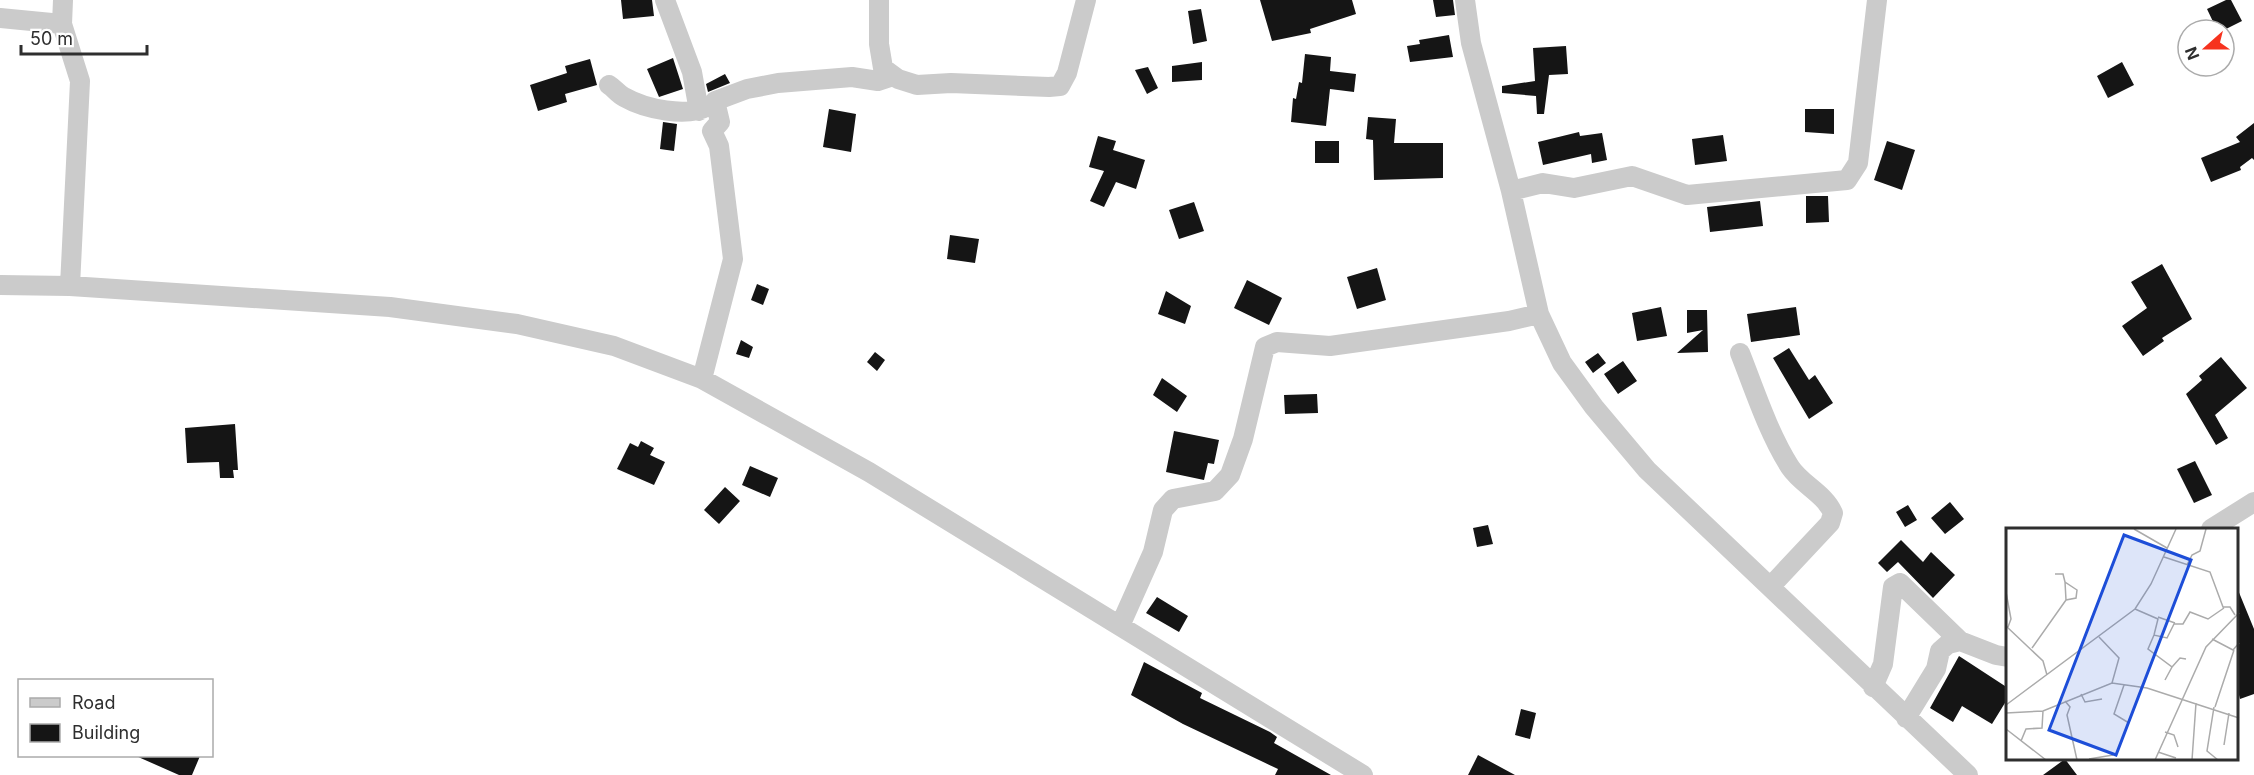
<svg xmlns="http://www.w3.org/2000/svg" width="2254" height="775" font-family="Inter,sans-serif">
	<rect width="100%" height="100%" fill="#fff"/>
	<path fill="#151515" d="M621 0H652L654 16 623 19Z
		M1260 0H1352L1356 14 1310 29 1311 33 1272 41Z
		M1433 0H1453L1455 15 1436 17Z
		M2226 0H2231L2242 21 2224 30H2217L2207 9Z
		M1201 9 1207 41 1193 44 1188 11Z
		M1449 35 1453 57 1410 62 1407 46 1420 44 1419 40Z
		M1566 46 1568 74 1549 75 1544 114H1537L1536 96 1502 93V86L1535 81 1533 48Z
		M1305 54 1331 57 1330 71 1356 74 1354 92 1330 89 1326 126 1291 122 1293 98 1296 99 1299 82 1302 83Z
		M673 58 683 89 659 97 647 69Z
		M590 59 597 85 565 94 567 102 538 111 530 85 567 73 565 66Z
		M1202 62V80L1172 82V66Z
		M2122 62 2134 85 2108 98 2097 76Z
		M1148 67 1158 88 1147 94 1135 70Z
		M725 74 730 83 708 92 706 84Z
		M829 109 856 114 851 152 823 147Z
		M1805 109H1834V134L1805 132Z
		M1368 117 1396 119 1394 143H1443V178L1374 180 1373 140 1366 139Z
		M663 122 677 124 674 151 660 149Z
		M2254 123V160L2252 158 2240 167 2241 170 2211 182 2201 158 2240 142 2236 137Z
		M1579 132 1580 136 1602 133 1607 160 1592 163 1591 154 1543 165 1538 142Z
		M1723 135 1727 161 1695 165 1692 139Z
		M1098 136 1116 141 1113 150 1145 160 1136 189 1116 182 1104 207 1090 201 1104 171 1089 167Z
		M1315 141H1339V163H1315Z
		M1887 141 1915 150 1902 190 1874 180Z
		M1806 196H1828L1829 222 1806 223Z
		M1760 201 1763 226 1710 232 1707 207Z
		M1194 202 1204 231 1179 239 1169 210Z
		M950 235 979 239 975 263 947 259Z
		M2162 264 2192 319 2162 338 2164 341 2143 356 2122 326 2147 308 2131 282Z
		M1377 268 1386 300 1357 309 1347 277Z
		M1247 280 1282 298 1269 325 1234 308Z
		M757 284 769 289 763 305 751 300Z
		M1166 291 1191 306 1185 324 1158 314Z
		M1661 307 1667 336 1637 341 1632 313Z
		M1796 307 1800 335 1751 342 1747 314Z
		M1687 310H1707L1708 352 1677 353 1703 330 1687 333Z
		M741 340 753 347 749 358 736 354Z
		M1789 348 1809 380 1815 375 1833 403 1809 419 1773 358Z
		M875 352 885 360 877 371 867 362Z
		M1598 353 1606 363 1593 373 1585 362Z
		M2221 357 2247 388 2215 415 2228 438 2216 445 2186 394 2202 380 2199 376Z
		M1623 361 1637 381 1618 394 1604 374Z
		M1162 378 1187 396 1177 412 1153 395Z
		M1317 394 1318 413 1285 414 1284 395Z
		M235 424 238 470H233L234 478H220L219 462 187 463 185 428Z
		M1174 431 1219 440 1214 464 1208 463 1204 480 1166 472Z
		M641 441 654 448 650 455 665 462 654 485 617 469 630 443 638 447Z
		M2195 461 2212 495 2194 503 2177 469Z
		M750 466 778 478 770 497 742 485Z
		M725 487 740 501 719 524 704 510Z
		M1950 502 1964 519 1945 534 1931 518Z
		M1908 505 1917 520 1905 527 1896 512Z
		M1488 525 1493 544 1477 547 1473 528Z
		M1901 540 1923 562 1931 552 1955 575 1933 598 1898 562 1887 572 1878 563Z
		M2238 590 2254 629V694L2240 699 2238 691Z
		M1157 597 1188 616 1179 632 1146 613Z
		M1959 656 2008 688V698L1992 724 1962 706 1953 722 1930 708Z
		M1144 662 1202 693 1200 698 1270 732 1277 737 1274 743 1331 775H1275L1278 769 1183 724 1131 695Z
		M1521 709 1536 713 1530 739 1515 735Z
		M1478 755 1515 775H1468Z
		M136 756H200L192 775H179Z
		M2065 759 2077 775H2043Z"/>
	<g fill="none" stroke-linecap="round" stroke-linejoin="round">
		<path stroke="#cbcbcb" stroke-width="20" d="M63 0 62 24 80 81 70 286
			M665 0 692 72 699 111
			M879 0V44L883 68 898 79 917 85 951 83 1049 87 1060 86 1067 73 1086 0
			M1465 0 1471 43 1511 191 1539 314 1562 363 1594 407 1647 470 1968 775
			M0 18 62 24
			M609 85C614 88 618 94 624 97 645 109 687 118 708 106
			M1511 191 1543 183 1574 188 1632 176 1687 195 1847 180 1858 163 1877 0
			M0 285 70 286 390 307 517 324 614 346 702 379 869 472 1363 775
			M1740 353C1755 391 1768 432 1790 467 1802 485 1824 493 1833 513L1830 523 1770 587
			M702 379 733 259 719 146 712 131 720 122 715 101 747 89 778 83 852 77 878 81 893 76
			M2211 529 2254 502
			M1120 626 1153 552 1163 510 1173 499 1215 491 1230 475 1243 439 1265 347 1277 342 1330 346 1509 321 1539 314
			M1873 687 1883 664 1893 587 1900 583 1960 641
			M1906 718 1936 669 1940 651 1948 644 1960 641 1996 655 2008 657"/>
	</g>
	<g transform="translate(2006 528)">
		<rect width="232" height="232" fill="#fff"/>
		<path fill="none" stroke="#ababab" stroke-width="1.5" d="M128 1 161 20M158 29 204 44 217 79H224L229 87M181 37 186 27 194 23 200 1M59 54 60 72M0 64 5 91 2 99M129 81 152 91 148 107M152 89 169 95M0 98 37 133 41 147M93 109 113 130 106 155M206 111 227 122 233 115M26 120 60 72 70 70 71 62 59 54 57 46H49M166 139 174 130 180 131M159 152 166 139 142 121 148 107 161 110 168 96H177L184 84 202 91 218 80M118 157 108 186 123 195M75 166 79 174 96 171M59 173 64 179 61 187 71 232M0 177 129 81 145 56 170 1M208 179 201 223 212 232M209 179 228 122M0 185 37 183 106 155 141 160 233 190M0 201 40 232M159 204 168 207 172 219M15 213 20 201 36 200 37 183M218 217 223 185M152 224 170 230M83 231 107 227M149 232 200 119 233 85M186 232 190 175"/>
		<path fill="#1d4ed8" fill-opacity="0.15" stroke="#1d4ed8" stroke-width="3" d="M118 7 185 32 110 227 43 202Z"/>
		<rect width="232" height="232" fill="none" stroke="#2e2e2e" stroke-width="3"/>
	</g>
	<rect x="18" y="679" width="195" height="78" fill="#ffffff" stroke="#ababab" stroke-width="1.5"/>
	<rect x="30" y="698" width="30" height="9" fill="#cbcbcb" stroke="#ababab" stroke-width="1.5"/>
	<text x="72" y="709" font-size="18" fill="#2e2e2e">Road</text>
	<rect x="30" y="724" width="30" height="18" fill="#151515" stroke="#ababab" stroke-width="1.5"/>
	<text x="72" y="739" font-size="18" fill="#2e2e2e">Building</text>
	<g transform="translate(2206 48) rotate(249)"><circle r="28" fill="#ffffff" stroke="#ababab" stroke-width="1.5"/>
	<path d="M0-4.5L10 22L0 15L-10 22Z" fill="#f6321e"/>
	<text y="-9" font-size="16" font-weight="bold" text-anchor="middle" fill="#2e2e2e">N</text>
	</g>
	<path d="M21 45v9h126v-9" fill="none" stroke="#2e2e2e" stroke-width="3"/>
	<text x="30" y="45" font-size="18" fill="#2e2e2e" stroke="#ffffff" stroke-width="4.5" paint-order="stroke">50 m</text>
</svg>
